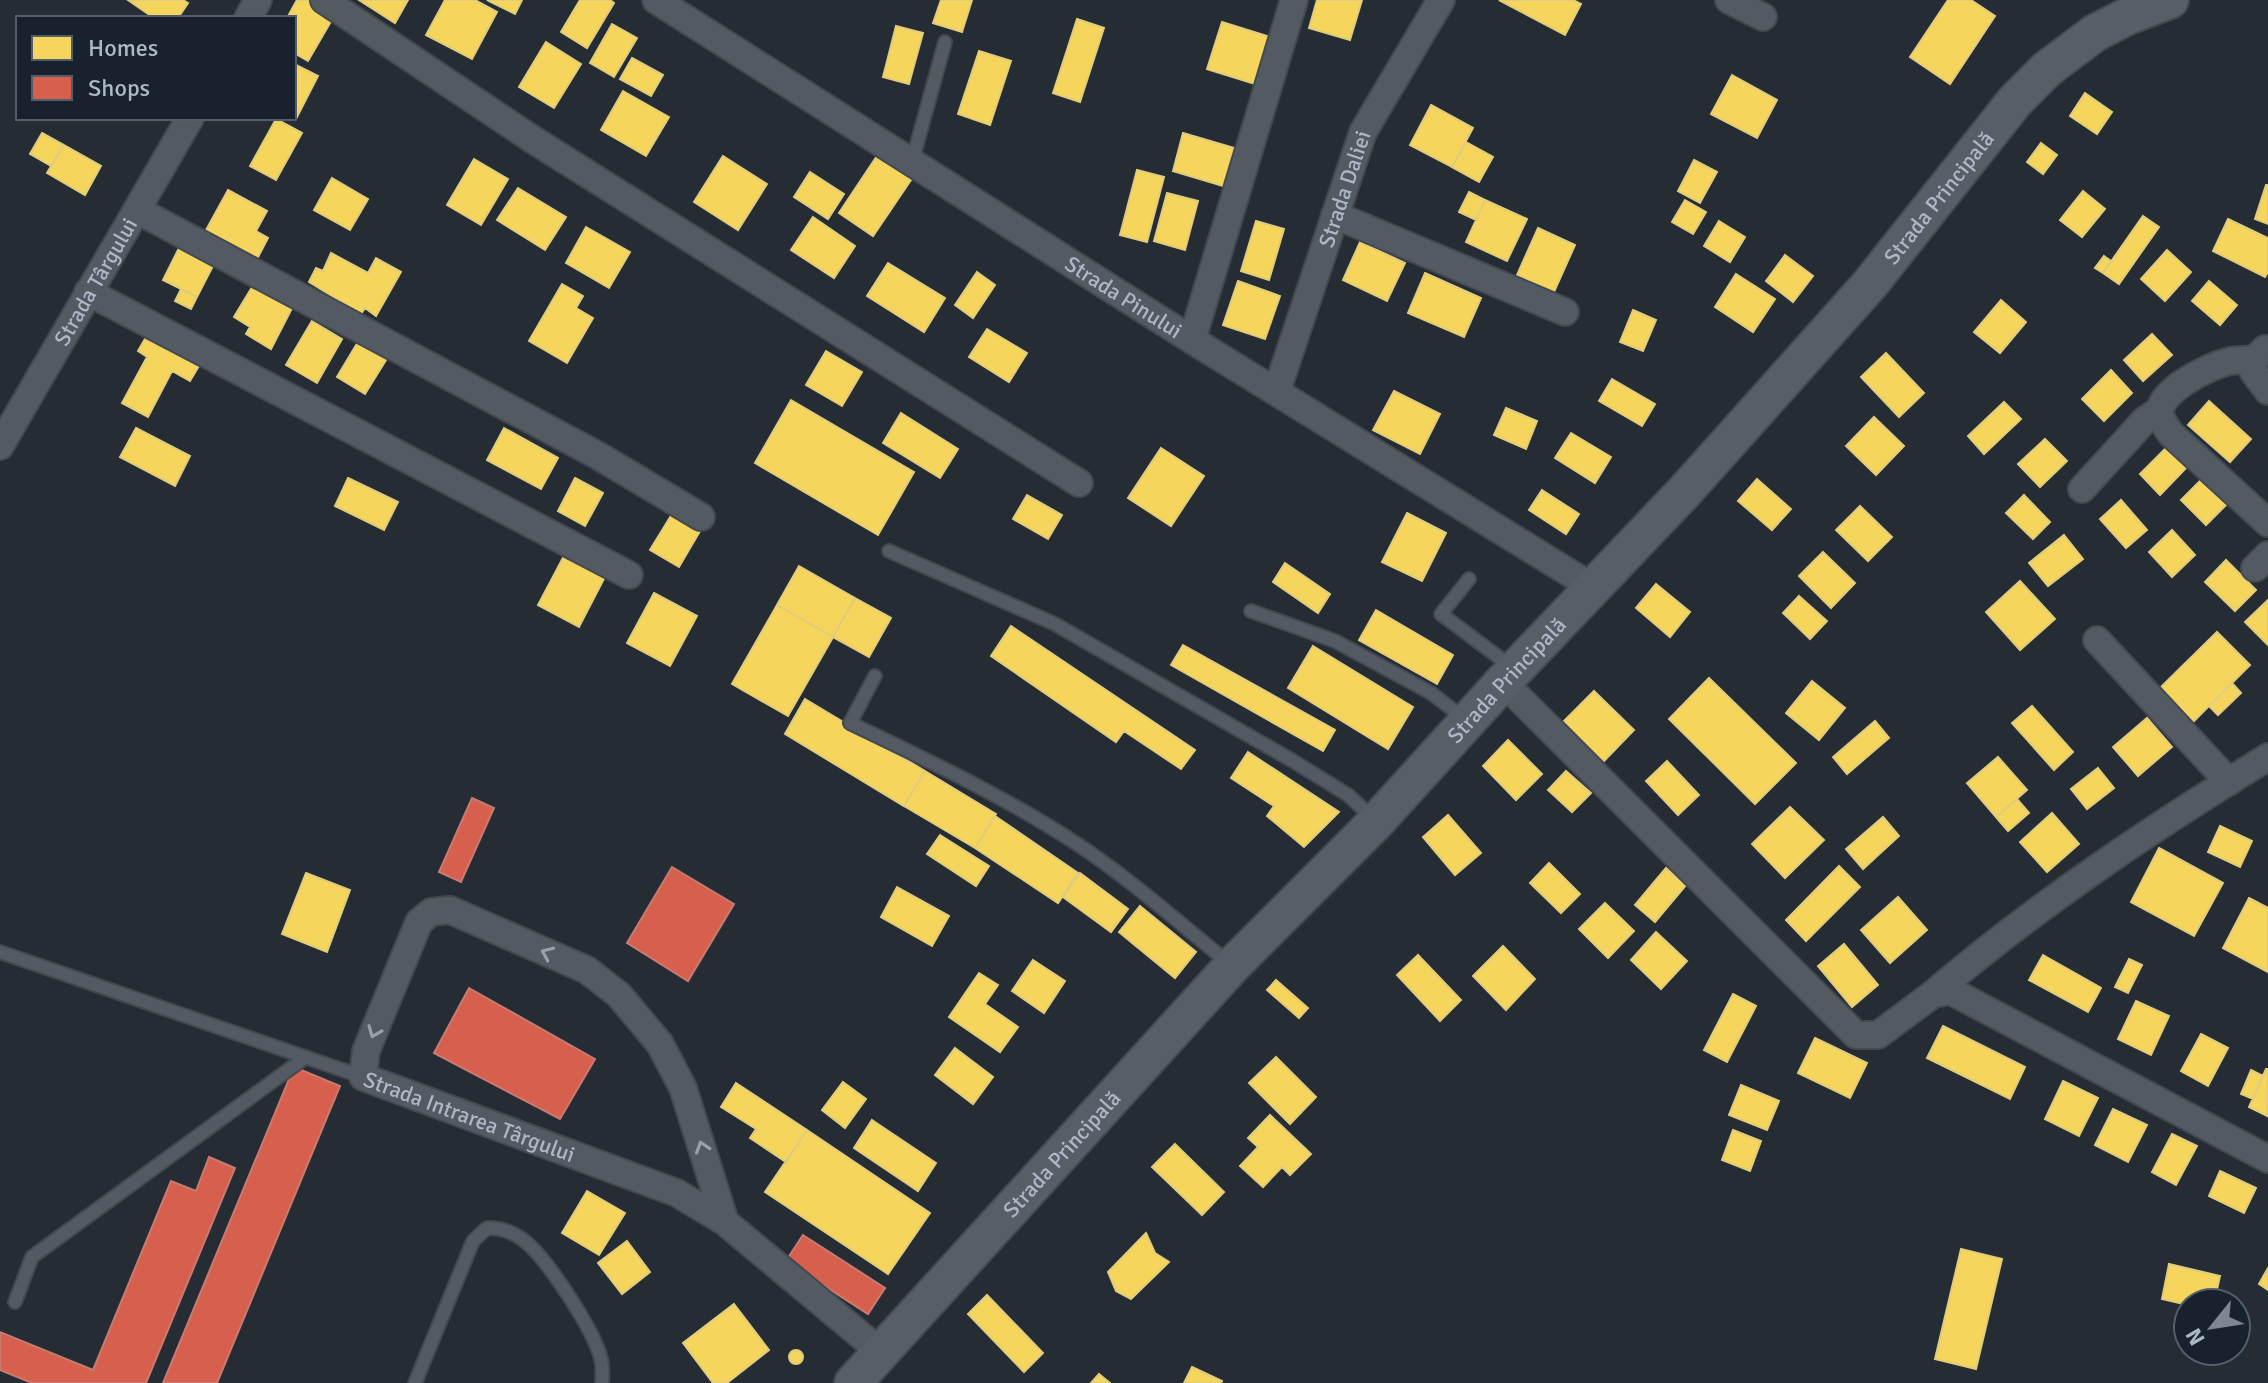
<svg xmlns="http://www.w3.org/2000/svg" width="2268" height="1383" font-family="Signika,sans-serif">
	<rect width="100%" height="100%" fill="#252c33"/>
	<path fill="#f6d55c" stroke="#e0cc7c" stroke-width="2" d="M128 0H183L188 3 178 18H154Z
		M297 0H307L334 16 308 61 294 53V18H287Z
		M359 0H408L395 23Z
		M445 0H475L497 12 472 59 426 35Z
		M487 0H522L515 14Z
		M580 0H610L614 3 587 48 561 32Z
		M941 0H972L962 32 933 23Z
		M1317 0H1362L1350 40 1309 28Z
		M1499 0H1573L1581 4 1565 35Z
		M1948 0H1971L1995 16 1950 84 1910 57Z
		M1077 19 1104 28 1080 102 1053 93Z
		M1222 22 1270 37 1255 84 1207 69Z
		M612 24 637 38 614 77 590 63Z
		M896 26 923 33 909 84 883 77Z
		M546 42 581 64 554 108 519 87Z
		M979 51 1011 61 990 125 958 114Z
		M632 58 663 75 651 96 620 79Z
		M294 64 318 76 296 119 294 118Z
		M1732 75 1777 100 1757 138 1711 114Z
		M623 91 669 117 646 156 601 130Z
		M2085 93 2112 112 2097 134 2070 116Z
		M1431 105 1473 128 1452 167 1410 145Z
		M276 119 302 133 276 180 250 166Z
		M42 133 64 145 51 166 30 154Z
		M1183 133 1234 148 1223 186 1173 171Z
		M1466 142 1493 157 1479 182 1452 167Z
		M2041 143 2057 155 2043 174 2027 162Z
		M64 145 101 166 85 195 47 173Z
		M881 150 915 174 873 236 839 213Z
		M723 156 767 184 738 230 694 202Z
		M474 159 508 179 481 225 447 205Z
		M1694 160 1717 172 1700 203 1678 191Z
		M1137 170 1164 177 1147 242 1120 235Z
		M810 172 844 194 828 219 794 197Z
		M332 178 368 199 350 230 314 210Z
		M2266 185H2268V224L2255 219Z
		M518 188 566 217 545 250 497 220Z
		M228 190 267 211 256 231 268 238 257 259 206 230Z
		M2083 191 2105 209 2082 237 2060 220Z
		M1469 192 1485 200 1476 220 1459 212Z
		M1167 193 1198 201 1185 250 1154 241Z
		M1485 200 1527 219 1507 261 1466 242Z
		M1685 200 1706 212 1693 234 1672 222Z
		M2143 216 2159 227 2119 284 2103 273Z
		M813 217 855 246 834 278 791 250Z
		M2228 219 2268 238V272L2265 277 2213 251Z
		M1256 221 1284 229 1269 280 1241 271Z
		M1719 221 1745 237 1730 262 1704 246Z
		M586 227 630 252 609 288 566 263Z
		M1538 228 1575 245 1554 292 1517 275Z
		M1360 242 1405 263 1387 301 1343 280Z
		M180 246 214 264 197 297 163 280Z
		M2167 250 2191 272 2165 301 2141 279Z
		M331 253 368 273 376 258 401 272 376 316 365 308 361 314 309 282 316 268 323 271Z
		M1785 255 1813 276 1793 302 1766 281Z
		M2104 256 2111 261 2103 273 2095 268Z
		M888 263 945 298 924 332 867 296Z
		M977 272 995 285 973 318 955 305Z
		M1425 273 1481 298 1464 337 1408 313Z
		M1736 274 1775 299 1753 332 1715 307Z
		M1238 281 1280 296 1265 339 1223 325Z
		M2209 281 2237 305 2220 325 2192 301Z
		M254 284 292 308 271 349 246 334 250 327 234 317Z
		M562 284 583 296 576 308 593 318 567 363 529 341Z
		M181 289 197 297 191 309 175 301Z
		M2001 300 2026 322 2000 353 1974 332Z
		M1633 310 1656 320 1643 351 1620 342Z
		M312 321 342 339 317 383 286 365Z
		M987 329 1027 353 1009 382 969 357Z
		M2152 334 2172 355 2143 381 2124 360Z
		M146 337 199 366 190 381 172 371 148 417 122 403 147 357 138 351Z
		M358 342 386 360 365 394 337 377Z
		M826 351 862 372 842 406 806 385Z
		M1886 353 1924 393 1899 417 1861 377Z
		M2111 370 2132 393 2104 421 2082 399Z
		M1612 379 1655 404 1642 426 1599 401Z
		M1394 391 1440 414 1420 454 1373 430Z
		M791 400 914 472 878 535 755 463Z
		M2209 401 2251 439 2230 462 2188 425Z
		M2004 402 2021 419 1984 454 1968 436Z
		M1506 408 1537 421 1526 449 1494 435Z
		M901 413 958 449 940 478 883 443Z
		M1874 417 1904 446 1876 475 1846 446Z
		M136 428 190 456 175 486 120 457Z
		M504 428 558 458 541 489 487 460Z
		M1571 433 1611 457 1595 483 1555 458Z
		M2045 439 2067 461 2040 487 2018 464Z
		M2167 447 2187 467 2160 495 2140 474Z
		M1161 448 1204 476 1171 526 1128 498Z
		M348 478 398 502 384 530 335 506Z
		M575 478 603 493 585 526 558 511Z
		M2203 478 2228 503 2206 525 2181 500Z
		M1757 479 1791 509 1772 530 1738 501Z
		M1542 490 1579 514 1566 534 1529 510Z
		M1027 495 1062 515 1048 539 1013 519Z
		M2024 495 2050 522 2033 539 2006 513Z
		M2121 500 2147 530 2126 548 2100 519Z
		M1860 506 1892 537 1868 561 1836 530Z
		M1407 513 1446 533 1422 581 1382 562Z
		M672 514 700 531 679 567 650 550Z
		M2172 530 2195 555 2172 577 2149 552Z
		M2064 535 2083 559 2048 586 2029 563Z
		M566 552 607 573 579 627 538 605Z
		M1823 552 1855 583 1831 608 1799 576Z
		M2226 560 2256 590 2235 611 2205 582Z
		M1285 563 1330 594 1318 613 1273 582Z
		M799 566 855 598 833 637 777 605Z
		M2020 581 2055 619 2020 650 1986 612Z
		M1656 584 1690 612 1670 637 1636 608Z
		M654 593 697 616 670 666 627 643Z
		M1799 596 1827 621 1810 639 1783 613Z
		M855 598 891 618 869 657 833 637Z
		M2268 600V645L2245 622Z
		M777 605 833 637 788 716 732 684Z
		M1376 610 1453 655 1437 684 1359 640Z
		M1011 626 1195 750 1181 769 1124 731 1116 742 991 656Z
		M2217 632 2250 665 2193 722 2160 688Z
		M1183 645 1335 730 1323 751 1171 665Z
		M1313 646 1413 707 1388 749 1288 688Z
		M1709 678 1796 763 1755 804 1669 719Z
		M1812 681 1845 708 1819 740 1786 713Z
		M2232 683 2241 693 2218 715 2209 706Z
		M1594 691 1634 730 1603 762 1563 722Z
		M805 699 925 771 904 806 785 734Z
		M2032 706 2073 752 2054 770 2012 723Z
		M2147 718 2172 747 2138 776 2113 747Z
		M1875 721 1889 738 1847 774 1833 757Z
		M1508 740 1542 774 1516 800 1483 766Z
		M1248 752 1339 812 1304 847 1267 816 1274 806 1231 778Z
		M1998 757 2027 790 1996 817 1967 783Z
		M1667 761 1699 795 1678 815 1646 781Z
		M2098 768 2114 788 2087 809 2071 789Z
		M925 771 996 814 975 848 904 806Z
		M1566 771 1591 793 1572 812 1548 790Z
		M2017 799 2029 813 2008 831 1996 817Z
		M1790 807 1824 840 1785 878 1752 844Z
		M2052 813 2079 844 2047 872 2020 842Z
		M1448 815 1481 853 1455 875 1423 837Z
		M995 816 1078 873 1058 903 975 848Z
		M1883 817 1899 836 1863 869 1846 849Z
		M2220 826 2252 841 2240 867 2208 852Z
		M940 835 989 866 976 886 927 854Z
		M2159 848 2223 883 2194 936 2131 902Z
		M1549 863 1580 894 1561 913 1530 883Z
		M1839 866 1860 887 1806 941 1786 920Z
		M1666 868 1686 885 1655 922 1635 905Z
		M306 873 350 890 327 952 282 934Z
		M1080 873 1128 909 1111 932 1063 897Z
		M897 887 949 916 932 946 881 917Z
		M1898 897 1927 930 1890 963 1861 930Z
		M2249 898 2268 908V972L2223 948Z
		M1605 903 1634 931 1608 958 1579 929Z
		M1140 906 1196 952 1175 978 1119 932Z
		M1656 932 1687 961 1661 989 1631 960Z
		M1844 944 1878 985 1852 1007 1818 966Z
		M1503 946 1535 979 1506 1010 1473 976Z
		M1418 955 1461 1000 1440 1021 1397 975Z
		M2043 955 2101 988 2088 1012 2029 980Z
		M2129 959 2142 965 2128 993 2115 987Z
		M1033 960 1065 981 1044 1013 1012 991Z
		M979 973 998 985 985 1004 1018 1027 1000 1052 949 1017Z
		M1276 980 1308 1008 1299 1018 1267 990Z
		M1733 994 1756 1006 1727 1062 1704 1050Z
		M2136 1001 2169 1016 2151 1055 2118 1039Z
		M1943 1026 2025 1067 2010 1099 1927 1058Z
		M2201 1034 2228 1048 2208 1086 2181 1071Z
		M1815 1038 1867 1063 1850 1098 1798 1073Z
		M955 1048 993 1077 973 1104 935 1075Z
		M1276 1057 1316 1097 1290 1124 1249 1083Z
		M2266 1069H2268L2267 1116 2249 1107Z
		M2251 1070 2263 1076 2253 1099 2241 1094Z
		M2063 1081 2098 1098 2079 1136 2045 1119Z
		M843 1082 866 1099 845 1128 822 1110Z
		M736 1083 807 1130 786 1162 750 1138 756 1129 721 1107Z
		M1741 1085 1779 1101 1767 1130 1729 1115Z
		M2113 1109 2147 1125 2128 1162 2095 1145Z
		M1270 1115 1311 1154 1290 1175 1282 1167 1263 1187 1240 1166 1258 1147 1248 1138Z
		M872 1120 936 1163 918 1191 854 1148Z
		M807 1130 930 1213 888 1274 765 1192Z
		M1733 1130 1761 1141 1750 1171 1722 1160Z
		M2172 1134 2197 1146 2176 1185 2152 1172Z
		M1175 1144 1224 1192 1202 1215 1152 1167Z
		M2220 1171 2256 1188 2244 1213 2209 1196Z
		M587 1191 625 1213 599 1255 562 1233Z
		M1146 1233 1155 1253 1169 1262 1131 1299 1116 1291 1108 1272Z
		M627 1241 650 1272 622 1294 598 1263Z
		M1961 1249 2002 1259 1976 1369 1935 1359Z
		M2169 1264 2220 1276 2214 1303 2188 1305 2162 1299Z
		M2268 1268V1290L2259 1284Z
		M987 1295 1043 1353 1024 1372 968 1314Z
		M734 1304 769 1350 727 1383H713L683 1343Z
		M789 1357a7 7 0 1 1 14 0a7 7 0 1 1-14 0Z
		M1192 1367 1222 1381 1221 1383H1184Z
		M1099 1374 1110 1383H1091Z"/>
	<path fill="#d6604d" stroke="#ca7a71" stroke-width="2" d="M472 798 494 808 461 882 439 872Z
		M672 867 734 904 688 981 627 943Z
		M469 988 595 1059 560 1119 434 1053Z
		M294 1067 340 1086 217 1383H163Z
		M209 1157 235 1168 146 1383H32L0 1370V1332L93 1370 171 1181 196 1191Z
		M803 1235 885 1288 868 1314 786 1261Z"/>
	<g fill="none" stroke-linecap="round" stroke-linejoin="round">
		<g stroke="#43494f" stroke-width="16">
			<path id="service" d="M912 162 945 42
				M889 551 1055 624 1293 761 1348 795 1374 819
				M1469 579 1441 614 1513 668
				M1251 611 1335 641 1431 693 1466 720
				M875 676 850 723C925 759 1001 795 1071 840 1127 876 1178 922 1230 964
				M0 952 363 1077
				M15 1302 32 1257 306 1057
				M415 1383 473 1241 487 1228C501 1228 510 1231 522 1239 546 1256 589 1324 599 1352 603 1363 603 1372 602 1383"/>
		</g>
		<g stroke="#43494f" stroke-width="30">
			<g id="minor">
				<path d="M324 0 532 139 1079 483"/>
				<path id="s1" d="M656 0 1192 340 1594 588"/>
				<path d="M1729 0 1763 17"/>
				<path d="M248 18 258 0"/>
				<path d="M137 210 597 455 701 517"/>
				<path d="M1335 215 1565 312"/>
				<path d="M88 292 629 575"/>
				<path d="M1192 340 1294 0"/>
				<path d="M2265 349 2255 359 2253 371 2268 391"/>
				<path d="M2255 359C2247 360 2238 360 2230 361 2210 366 2162 389 2160 411 2160 420 2166 427 2171 434L2268 523"/>
				<path id="s2" d="M1277 390 1363 132 1441 0"/>
				<path id="s3" d="M0 446 190 118"/>
				<path d="M2082 489 2145 420 2160 410"/>
				<path d="M2255 568 2268 555"/>
				<path d="M2097 640 2229 782"/>
				<path d="M1503 682 1856 1035H1878L1933 994 1951 991 2268 1159"/>
				<path d="M1933 994C2037 905 2151 829 2268 757"/>
				<path id="s4" d="M725 1222 683 1088 660 1044 619 995 587 970 450 910 431 912 419 922 366 1051 363 1077 677 1193 725 1222 882 1353"/>
			</g>
		</g>
		<g stroke="#43494f" stroke-width="40">
			<g id="secondary">
				<path id="s5" d="M853 1383 1232 966 1377 821 1503 682 1686 490 1870 284 2015 101 2047 69 2095 33 2128 16 2170 0"/>
			</g>
		</g>
		<use href="#service" stroke="#545a62" stroke-width="12"/>
		<use href="#minor" stroke="#545a62" stroke-width="26"/>
		<use href="#secondary" stroke="#585e66" stroke-width="36"/>
	</g>
	<defs><path id="oneway-chevron" d="M-2-3.5L2.5 0L-2 3.5" fill="none" stroke-width="1.6" stroke-linecap="round" stroke-linejoin="round" transform="scale(2)"/></defs>
	<g stroke="#97a0ad">
		<use href="#oneway-chevron" transform="translate(547 953) rotate(-156)"/>
		<use href="#oneway-chevron" transform="translate(374 1032) rotate(112)"/>
		<use href="#oneway-chevron" transform="translate(702 1147) rotate(-108)"/>
	</g>
	<g text-anchor="middle" stroke-width="8" stroke-linejoin="round" paint-order="stroke">
		<g font-size="22" fill="#adb8c6" stroke="#18222e">
			<text dy="8" stroke="none"><textPath href="#s2" startOffset="212">Strada Daliei</textPath></text>
			<text dy="8" stroke="none"><textPath href="#s5" startOffset="1608">Strada Principală</textPath></text>
			<text dy="8" stroke="none"><textPath href="#s3" startOffset="190">Strada Târgului</textPath></text>
			<text dy="8" stroke="none"><textPath href="#s1" startOffset="554">Strada Pinului</textPath></text>
			<text dy="8" stroke="none"><textPath href="#s5" startOffset="960">Strada Principală</textPath></text>
			<text dy="8" stroke="none"><textPath href="#s4" startOffset="758">Strada Intrarea Târgului</textPath></text>
			<text dy="8" stroke="none"><textPath href="#s5" startOffset="310">Strada Principală</textPath></text>
		</g>
	</g>
	<rect x="16" y="16" width="280" height="104" fill="#18222e" stroke="#545e6b" stroke-width="2"/>
	<rect x="32" y="36" width="40" height="24" fill="#f6d55c" stroke="#545e6b" stroke-width="2"/>
	<text x="88" y="56" font-size="24" fill="#adb8c6">Homes</text>
	<rect x="32" y="76" width="40" height="24" fill="#d6604d" stroke="#545e6b" stroke-width="2"/>
	<text x="88" y="96" font-size="24" fill="#adb8c6">Shops</text>
	<g transform="translate(2212 1327) rotate(240)"><circle r="38" fill="#18222e" stroke="#545e6b" stroke-width="2"/>
	<path d="M0-6L14 30L0 20L-14 30Z" fill="#7d8793"/>
	<text y="-12" font-size="22" font-weight="bold" text-anchor="middle" fill="#adb8c6">N</text>
	</g>
</svg>
